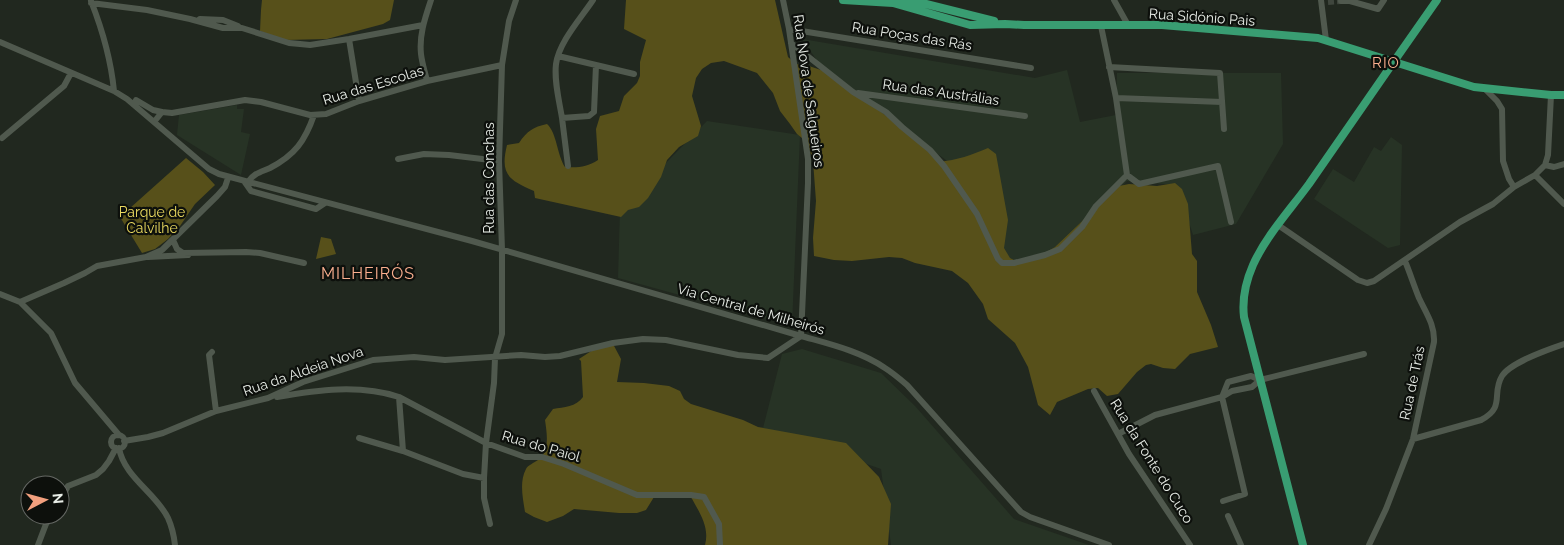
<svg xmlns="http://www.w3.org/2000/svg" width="1564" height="545" font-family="Raleway,sans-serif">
	<rect width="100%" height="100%" fill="#21281f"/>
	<path fill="#273325" d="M802 39 1035 78 1067 70 1080 122 1116 115 1117 73H1281L1283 144 1236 224 1193 235 1177 185 1127 181 1056 254 1006 267 946 160 828 76Z
		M237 105V109H244L241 132 250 134 241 175 177 135 179 115Z
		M707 121 800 135 792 326 618 278 620 210Z
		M1391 137 1402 145 1400 245 1388 248 1314 199 1333 169 1354 182 1374 147 1381 151Z
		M802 349 881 373 915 406 1014 519 1089 545H891L881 469 763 428 782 354Z"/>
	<path fill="#57501a" d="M262 0H394L390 20 383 24 327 39 285 40 260 31 261 10Z
		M626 0H775L788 57 796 64 809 66 824 71 906 130 939 162C957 160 972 155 988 148L996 154 1008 220 1004 248 1010 258 1016 261 1043 254 1055 247 1119 186 1129 184 1157 186 1175 183 1182 189 1188 204 1192 254 1197 261V292L1211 325 1218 347 1190 354 1175 369 1163 368 1151 364 1146 365 1137 372 1118 394 1107 396 1098 388 1088 389 1057 402 1050 415 1038 405 1028 367 1015 343 988 319 983 304 968 283 952 271 915 263 902 258 889 257 852 261 834 260 814 256 813 238 816 201 813 161 807 142 797 134 790 124 780 111 773 93 757 73 724 61 711 63 702 69 696 78 692 96 701 126 698 136 679 147 667 160 661 177 648 198 639 207 628 210 621 217 535 198 534 191C508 180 500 174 507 145L519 143C527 131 533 127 547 124 557 133 557 155 565 167 578 168 587 167 598 160L596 129 600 116 619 111 624 96 637 83 640 76V62L646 40 624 29Z
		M186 158 203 172 215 185 195 204 180 226 168 239 155 249 142 253 120 217Z
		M321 237 331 239 336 254 316 259Z
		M605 342 613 344 621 359 617 382 644 383 669 386 680 391 684 399 691 404 743 420 758 427 846 443 879 477 891 504 888 545H705C710 527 699 512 691 497H654L646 510 637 513H619L574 509 563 516 547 522 534 517 525 512C523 499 519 482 526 469 528 465 534 463 538 460 550 451 547 434 545 420L553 409C564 407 576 407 583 397L581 361 579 359Z"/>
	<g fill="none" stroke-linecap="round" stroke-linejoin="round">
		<path stroke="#3f463d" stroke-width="6" stroke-dasharray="6 3" stroke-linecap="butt" d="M1328 2 1341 1"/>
		<path stroke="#50594e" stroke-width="6" d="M593 0C581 18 559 42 556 64 554 81 559 100 562 118L589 116 594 112 596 65
			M1114 0 1128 25
			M1321 0 1326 40
			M91 1C102 29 111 60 114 91
			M1341 1H1350L1378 9 1384 0
			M91 3 147 10 190 19 223 28H242L289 43 300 44 310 45 349 39 423 25
			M200 19 223 20 238 26
			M1101 26 1116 98 1127 175 1139 184 1218 166 1231 222
			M789 29 1031 68
			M349 39 359 101
			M0 42 114 91 127 99 209 169 219 174 472 241 801 336C829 344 860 351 885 368 893 373 900 379 907 385L1021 512 1030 517 1109 545
			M791 43 853 92 886 112 902 127 930 150 944 166 977 214 998 259 1002 263H1014L1045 255 1060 249 1082 227 1096 206 1127 175
			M558 56 634 74
			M1109 67 1220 73 1224 129
			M427 81C425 72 422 63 421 54 419 35 425 18 431 0
			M1484 88 1497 101 1502 109 1503 161 1509 179 1514 187
			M858 93 1025 116
			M1551 95 1548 155 1545 165 1535 175 1564 204
			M1116 98 1222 102
			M134 105 136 100 153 110 162 112
			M562 118 568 166
			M154 122 162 112 172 113 245 100 261 102 310 115 326 114 359 101 427 81 502 65
			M2 138 64 86 71 73
			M398 159 424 154 449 155 499 161
			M1545 165 1554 167 1564 164
			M244 181 251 191 316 209 325 203
			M248 182C254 173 261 172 270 168 295 155 305 141 314 115
			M1278 225 1358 280 1367 283 1374 281 1460 222 1493 204 1514 187 1535 175
			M173 240 177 249 183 253 246 252 260 253 304 263
			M148 257 188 255
			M0 294 20 302 51 333 75 383 119 435
			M20 302 64 283 85 273 97 266 146 257 162 250 217 196 225 187 228 178
			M212 352 209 355 216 411
			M1094 391 1129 454 1190 545
			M277 397C317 390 359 384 399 397L486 443 525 457H542L564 464 637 495H691L704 497 719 524 720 545
			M399 397 403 451
			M1222 397 1245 494 1223 501
			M1222 397 1228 382 1251 376 1260 380
			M1118 434 1155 415 1222 397 1232 391 1252 387 1260 380 1364 354
			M111 442a7 7 0 1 1 14 0a7 7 0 1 1-14 0Z
			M359 438 403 451 463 474 484 478
			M1413 439 1481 420C1506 407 1491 394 1502 376 1510 363 1549 349 1564 344
			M124 441 148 437 163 433 216 411 268 398 303 382 373 360 414 357 445 360 521 355 545 357 560 356 613 343 643 339 666 340 738 355 768 358 801 336 808 183V159L789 29 783 0
			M119 448C124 477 156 493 168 518 172 527 174 536 175 545
			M60 501 68 486 96 475 103 469 109 461 116 448
			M1228 516 1241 545
			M490 524 484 498V478L486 443 494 383 495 358 502 334V250L499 161 502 65 509 21 516 0
			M38 545 46 524 52 515
			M1369 545 1386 509 1413 439 1434 342C1435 325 1426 313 1419 298 1414 286 1410 273 1405 261"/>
		<path stroke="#399d72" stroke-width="8" d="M843 0 893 3 906 0 926 4 994 21
			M893 3 970 25 1005 24 1024 25H1162L1318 38 1474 87 1551 95H1564
			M1303 545 1244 317C1242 300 1246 281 1253 265 1266 236 1290 210 1309 184 1351 123 1394 61 1437 0"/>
	</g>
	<g text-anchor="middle" stroke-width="4.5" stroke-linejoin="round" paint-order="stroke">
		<g font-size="14" fill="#e8ede7" stroke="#0d100c">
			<text transform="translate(1202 17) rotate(4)" y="5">Rua Sidónio Pais</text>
			<text transform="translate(912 36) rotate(9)" y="5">Rua Poças das Rás</text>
			<text transform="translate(373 85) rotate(-17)" y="5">Rua das Escolas</text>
			<text transform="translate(809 91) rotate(82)" y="5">Rua Nova de Salgueiros</text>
			<text transform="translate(941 92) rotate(8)" y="5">Rua das Austrálias</text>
			<text transform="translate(489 178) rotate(-90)" y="5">Rua das Conchas</text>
			<text transform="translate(751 309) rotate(16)" y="5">Via Central de Milheirós</text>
			<text transform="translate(303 371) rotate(-19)" y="5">Rua da Aldeia Nova</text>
			<text transform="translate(1412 383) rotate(-78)" y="5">Rua de Trás</text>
			<text transform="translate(541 446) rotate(16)" y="5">Rua do Paiol</text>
			<text transform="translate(1152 461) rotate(58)" y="5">Rua da Fonte do Cuco</text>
		</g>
		<g font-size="14" fill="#ebda60" stroke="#0d100c">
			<text x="152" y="217">Parque de<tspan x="152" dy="16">Calvilhe</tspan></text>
		</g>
		<g font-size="15" letter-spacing="1" fill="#fbaf8f" stroke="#0d100c">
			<text x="1386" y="68">RIO</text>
		</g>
		<g font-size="16" letter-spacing="1" fill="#fbaf8f" stroke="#0d100c">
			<text x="368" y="279">MILHEIRÓS</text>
		</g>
	</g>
	<g transform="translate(45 500) rotate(84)"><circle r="24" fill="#0d100c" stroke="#656864"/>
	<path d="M0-4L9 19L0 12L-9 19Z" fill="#f2a07e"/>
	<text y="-8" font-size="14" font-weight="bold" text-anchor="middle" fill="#e8ede7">N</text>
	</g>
</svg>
